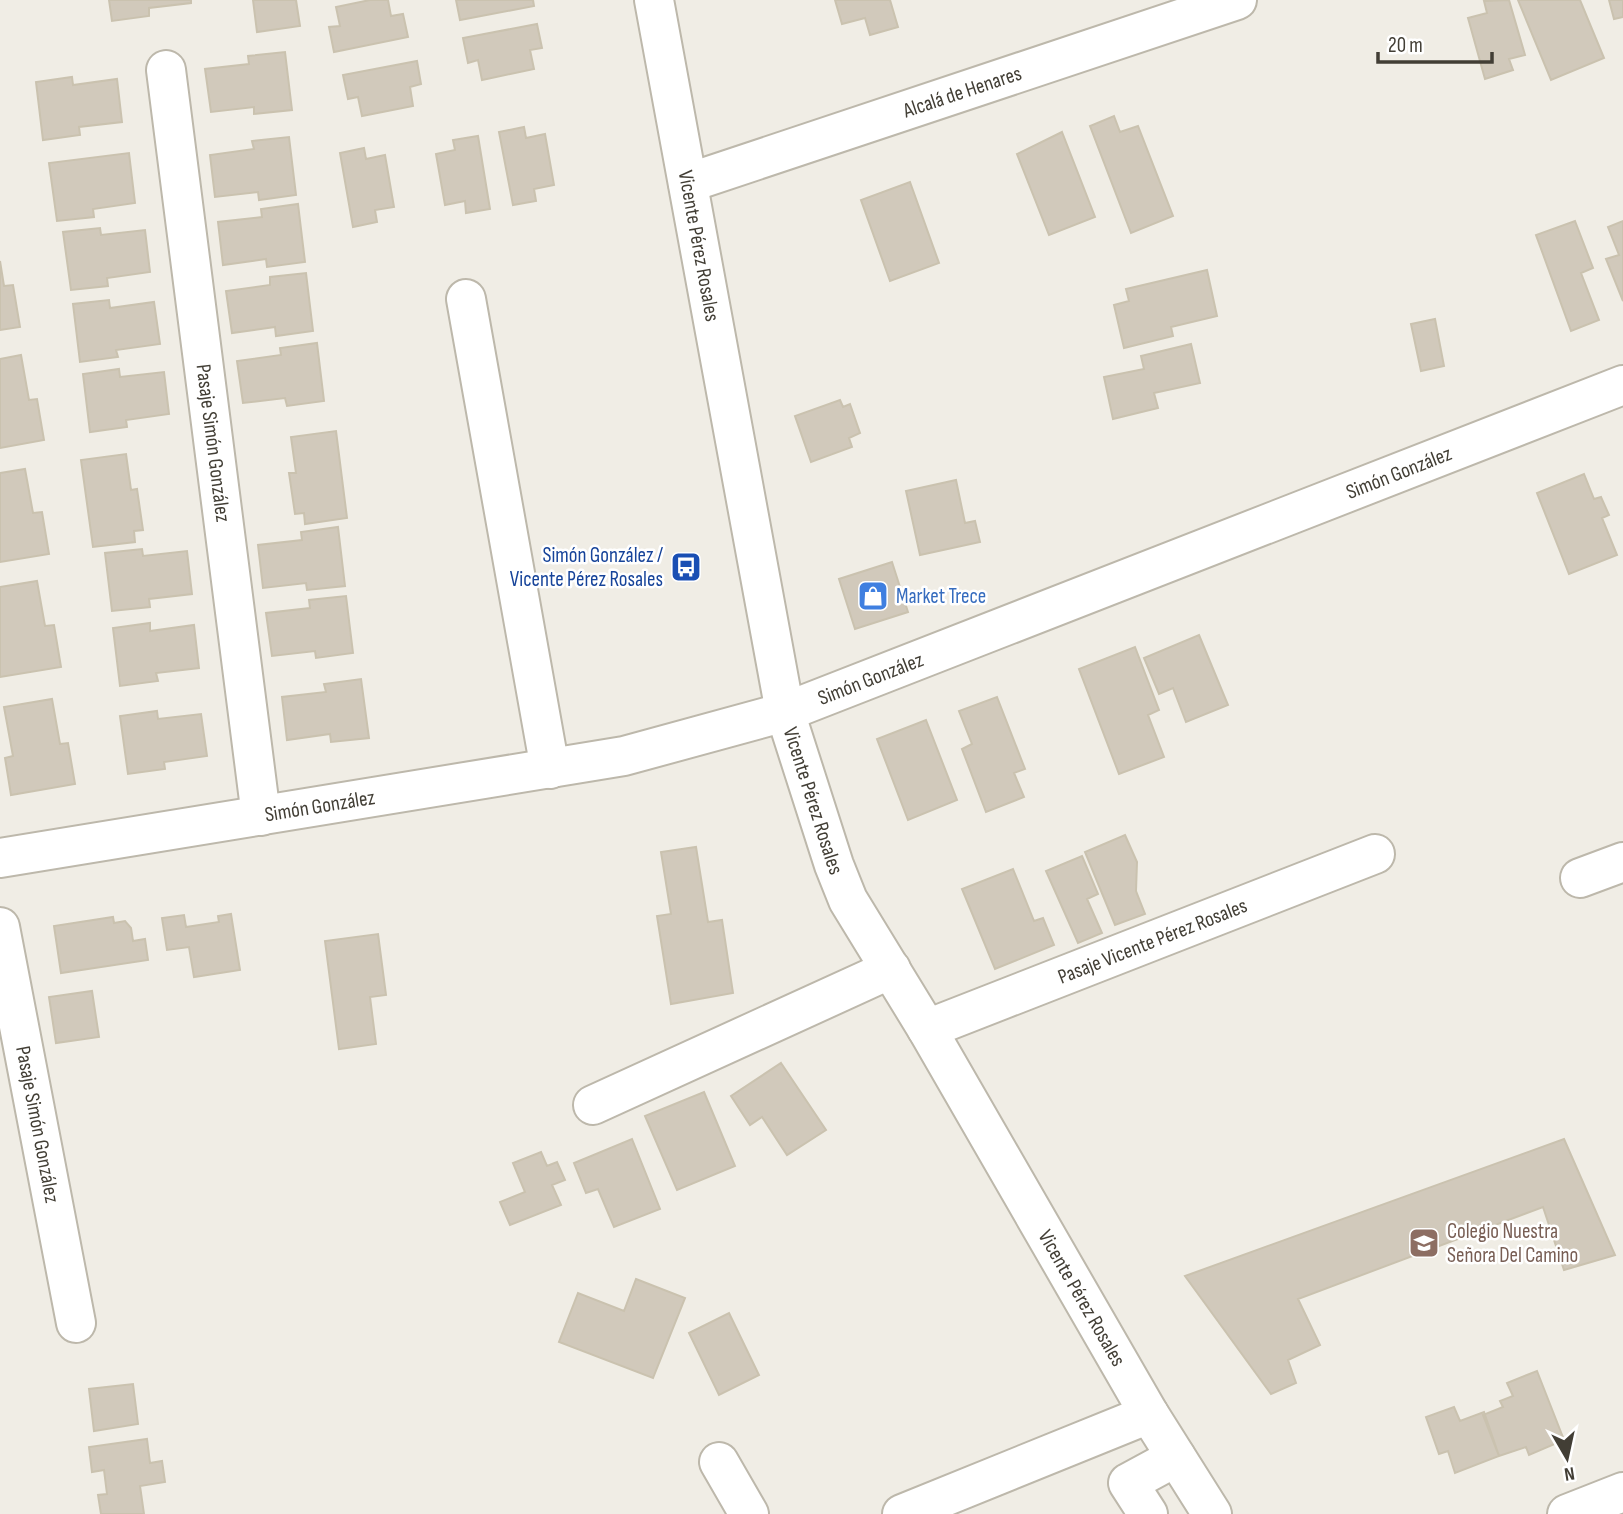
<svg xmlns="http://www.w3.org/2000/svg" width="1623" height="1514" font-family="'Sofia Sans Condensed',sans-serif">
	<rect width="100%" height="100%" fill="#f0ede5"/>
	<path fill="#d1c9bb" stroke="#cac2af" stroke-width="2" d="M109 0H191V3L149 8V16L112 21Z
		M253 0H296L300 26 257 32Z
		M370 0H388L391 16 403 14 408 37 334 52 329 27 340 26 336 7Z
		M456 0H533L534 6 460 20Z
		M835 0H890L898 27 870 35 865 18 842 24Z
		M1509 0 1525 55 1509 59 1513 70 1485 79 1468 18 1487 13 1484 1Z
		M1518 0H1580L1604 58 1551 80Z
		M1609 0H1623V17L1614 19Z
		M537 24 542 48 530 50 534 69 482 80 478 60 468 63 463 38Z
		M285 52 292 110 254 114V107L211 112 205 69 249 64 248 56Z
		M417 61 421 84 410 87 413 106 362 116 358 97 348 99 343 75Z
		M72 77 73 85 117 79 122 122 79 127 80 135 43 140 36 82Z
		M1114 116 1120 132 1138 126 1173 216 1131 233 1090 126Z
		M524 127 526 138 545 134 554 185 534 189 536 201 513 205 499 132Z
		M1062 132 1095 217 1049 235 1017 154Z
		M478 136 490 209 466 213 465 201 445 205 436 154 455 150 453 140Z
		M289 137 296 195 259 200 258 192 215 197 210 155 254 149 252 141Z
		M364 148 366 159 385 155 394 207 375 210 377 222 353 227 340 153Z
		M129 153 135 203 93 209 94 217 57 221 49 163Z
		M910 182 939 263 890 281 861 200Z
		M298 204 305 262 267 267 266 259 223 265 218 222 262 217 261 209Z
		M1575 221 1593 268 1581 273 1599 320 1571 331 1536 235Z
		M1623 221V301L1606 259 1619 255 1608 227Z
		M100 228 101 235 145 230 150 272 107 278 108 286 71 290 63 232Z
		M0 261 4 286 13 285 20 327 0 330Z
		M1207 270 1217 316 1171 327 1173 336 1124 348 1114 305 1129 301 1126 289Z
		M306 273 313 331 276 336 275 327 232 333 226 291 270 285V277Z
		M109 300 110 308 154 302 160 344 116 350 118 357 80 362 73 304Z
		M1435 319 1444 366 1421 371 1411 324Z
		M317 343 324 401 287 406 285 398 243 403 237 361 281 355 280 348Z
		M1191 344 1200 383 1154 393 1158 408 1113 419 1104 377 1144 369 1141 356Z
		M21 355 29 400 37 399 44 440 0 448V359Z
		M119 369 120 377 164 372 169 414 126 420 127 427 90 432 83 374Z
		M840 400 843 407 850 404 860 433 849 438 852 447 811 462 795 416Z
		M336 431 347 518 305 524 304 513 295 514 289 473H296L291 437Z
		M126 454 131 490 137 489 143 530 134 531 135 542 93 547 81 460Z
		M25 469 33 513 42 512 49 554 0 562V473Z
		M1584 474 1594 499 1601 497 1609 515 1602 518 1617 555 1569 574 1537 493Z
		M956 480 965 523 975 521 980 542 920 555 906 491Z
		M338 527 345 586 307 590 306 583 263 588 258 545 302 540 301 532Z
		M142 549 143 556 187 551 192 594 149 599 150 607 112 611 105 553Z
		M892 562 908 612 855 629 839 579Z
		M37 581 45 626 54 625 61 667 0 677V587Z
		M346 596 353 653 316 658 315 651 272 656 266 613 310 608 309 600Z
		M150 623V631L194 625 199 668 156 673 158 681 120 686 113 628Z
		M1199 635 1228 705 1186 722 1173 688 1159 694 1144 658Z
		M1135 647 1159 710 1148 715 1164 757 1119 774 1079 669Z
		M361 679 369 738 331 742 330 734 287 740 282 697 326 692 324 684Z
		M997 697 1025 769 1014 773 1024 797 986 812 962 749 972 744 959 711Z
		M52 699 60 744 68 743 75 784 11 795 5 758 13 756 4 707Z
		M157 711 158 719 201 714 207 756 164 762 165 769 128 774 120 716Z
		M926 720 957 800 908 820 877 739Z
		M1125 835 1137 862 1136 891 1145 914 1115 925 1085 852Z
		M696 847 708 922 722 920 733 993 671 1004 657 916 671 914 661 852Z
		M1082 856 1098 894 1087 899 1102 933 1078 943 1046 871Z
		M1013 869 1034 921 1043 918 1054 945 995 969 962 889Z
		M231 914 240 970 194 977 189 947 167 950 162 918 184 915 186 927 219 922 218 916Z
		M113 917 114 923 125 921 131 928 133 941 145 939 148 960 61 973 54 926Z
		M378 934 386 995 370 997 376 1044 339 1049 325 941Z
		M92 991 99 1037 56 1043 49 997Z
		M781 1063 826 1130 787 1155 762 1117 750 1125 731 1096Z
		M704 1092 735 1166 677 1190 645 1116Z
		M632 1139 660 1209 614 1227 598 1189 586 1193 574 1163Z
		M1564 1139 1615 1255 1564 1270 1543 1207 1298 1299 1320 1345 1288 1360 1296 1383 1271 1394 1185 1276Z
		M541 1152 547 1166 557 1162 565 1180 552 1185 561 1205 510 1225 500 1202 525 1192 513 1163Z
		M636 1279 685 1298 653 1378 559 1342 578 1293 624 1311Z
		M729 1313 759 1375 719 1395 689 1333Z
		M1537 1371 1564 1440 1529 1455 1526 1447 1499 1456 1483 1415 1503 1407 1500 1401 1513 1396 1507 1383Z
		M133 1384 138 1424 94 1431 89 1389Z
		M1454 1407 1460 1421 1484 1412 1499 1456 1455 1473 1448 1451 1439 1454 1426 1417Z
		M147 1439 150 1463 162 1461 165 1482 140 1486 144 1514H101L98 1495 107 1494 104 1470 92 1472 89 1447Z"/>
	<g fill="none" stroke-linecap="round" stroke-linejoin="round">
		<g stroke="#bdb8ab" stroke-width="42">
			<g id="minor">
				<path id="s1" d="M654 0 785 712 834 865 848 900 927 1029 1149 1414 1212 1514"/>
				<path id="s2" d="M166 70 261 816"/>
				<path id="s3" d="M688 183 1237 0"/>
				<path d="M466 299 550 769"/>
				<path id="s4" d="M0 858 624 756 785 712 1623 385"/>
				<path d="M1580 878 1623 862"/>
				<path id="s5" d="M0 927 76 1323"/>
				<path id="s6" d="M927 1029 1375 854"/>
				<path d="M593 1105 891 969"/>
				<path d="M719 1462 749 1514"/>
				<path d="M902 1514 1149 1414"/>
				<path d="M1148 1514 1128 1483 1176 1457"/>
				<path d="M1567 1514 1623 1492"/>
			</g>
		</g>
		<use href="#minor" stroke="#fff" stroke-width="38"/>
	</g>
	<defs>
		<g id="bus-square" transform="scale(1.575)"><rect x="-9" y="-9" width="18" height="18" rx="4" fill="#1a4fb4" stroke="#fff"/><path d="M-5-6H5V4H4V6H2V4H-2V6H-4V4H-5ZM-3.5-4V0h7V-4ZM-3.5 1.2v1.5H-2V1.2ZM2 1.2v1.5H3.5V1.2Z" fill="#fff"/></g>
		<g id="shop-square" transform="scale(1.575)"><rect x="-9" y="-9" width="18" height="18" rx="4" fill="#3f7fe0" stroke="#fff"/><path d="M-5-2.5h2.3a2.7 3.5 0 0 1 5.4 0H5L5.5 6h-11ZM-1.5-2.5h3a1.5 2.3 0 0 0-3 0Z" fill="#fff"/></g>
		<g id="school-square" transform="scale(1.575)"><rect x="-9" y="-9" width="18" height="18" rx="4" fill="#8d6e63" stroke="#fff"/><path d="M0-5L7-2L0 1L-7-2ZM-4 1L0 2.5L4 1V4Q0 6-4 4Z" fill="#fff"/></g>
	</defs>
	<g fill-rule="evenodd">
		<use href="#bus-square" x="686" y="567"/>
		<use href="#shop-square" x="873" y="596"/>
		<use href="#school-square" x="1424" y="1243"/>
	</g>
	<g text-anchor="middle" stroke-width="5" stroke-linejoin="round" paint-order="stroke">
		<g font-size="21" fill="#423e35" stroke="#fff">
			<text dy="7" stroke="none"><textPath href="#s3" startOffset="289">Alcalá de Henares</textPath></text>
			<text dy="7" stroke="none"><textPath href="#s1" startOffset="250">Vicente Pérez Rosales</textPath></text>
			<text dy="7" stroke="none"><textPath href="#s2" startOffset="376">Pasaje Simón González</textPath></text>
			<text dy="7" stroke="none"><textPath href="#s4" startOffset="1458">Simón González</textPath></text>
			<text dy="7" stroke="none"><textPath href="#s4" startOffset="891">Simón González</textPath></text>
			<text dy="7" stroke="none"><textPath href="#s1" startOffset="817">Vicente Pérez Rosales</textPath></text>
			<text dy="7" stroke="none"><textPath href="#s4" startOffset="324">Simón González</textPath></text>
			<text dy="7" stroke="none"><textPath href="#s6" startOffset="242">Pasaje Vicente Pérez Rosales</textPath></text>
			<text dy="7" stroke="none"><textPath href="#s5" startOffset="201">Pasaje Simón González</textPath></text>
			<text dy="7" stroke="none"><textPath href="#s1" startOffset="1384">Vicente Pérez Rosales</textPath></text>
		</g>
		<g font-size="21" fill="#164399" stroke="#fff" text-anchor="end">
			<text x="663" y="562">Simón González /<tspan x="663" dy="24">Vicente Pérez Rosales</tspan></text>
		</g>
		<g font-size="21" fill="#366cbe" stroke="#fff" text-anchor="start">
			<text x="896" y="603">Market Trece</text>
		</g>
		<g font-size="21" fill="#785e54" stroke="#fff" text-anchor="start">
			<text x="1447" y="1238">Colegio Nuestra<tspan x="1447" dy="24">Señora Del Camino</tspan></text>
		</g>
	</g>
	<g transform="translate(1567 1458) rotate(171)" stroke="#ffffff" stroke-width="5" paint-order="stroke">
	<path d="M0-5L12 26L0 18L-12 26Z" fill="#423e35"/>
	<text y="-10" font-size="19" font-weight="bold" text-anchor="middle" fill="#423e35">N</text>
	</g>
	<path d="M1378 52v10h114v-10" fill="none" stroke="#423e35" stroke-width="3.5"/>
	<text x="1388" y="52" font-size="21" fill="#423e35" stroke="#ffffff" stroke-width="5" paint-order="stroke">20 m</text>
</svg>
